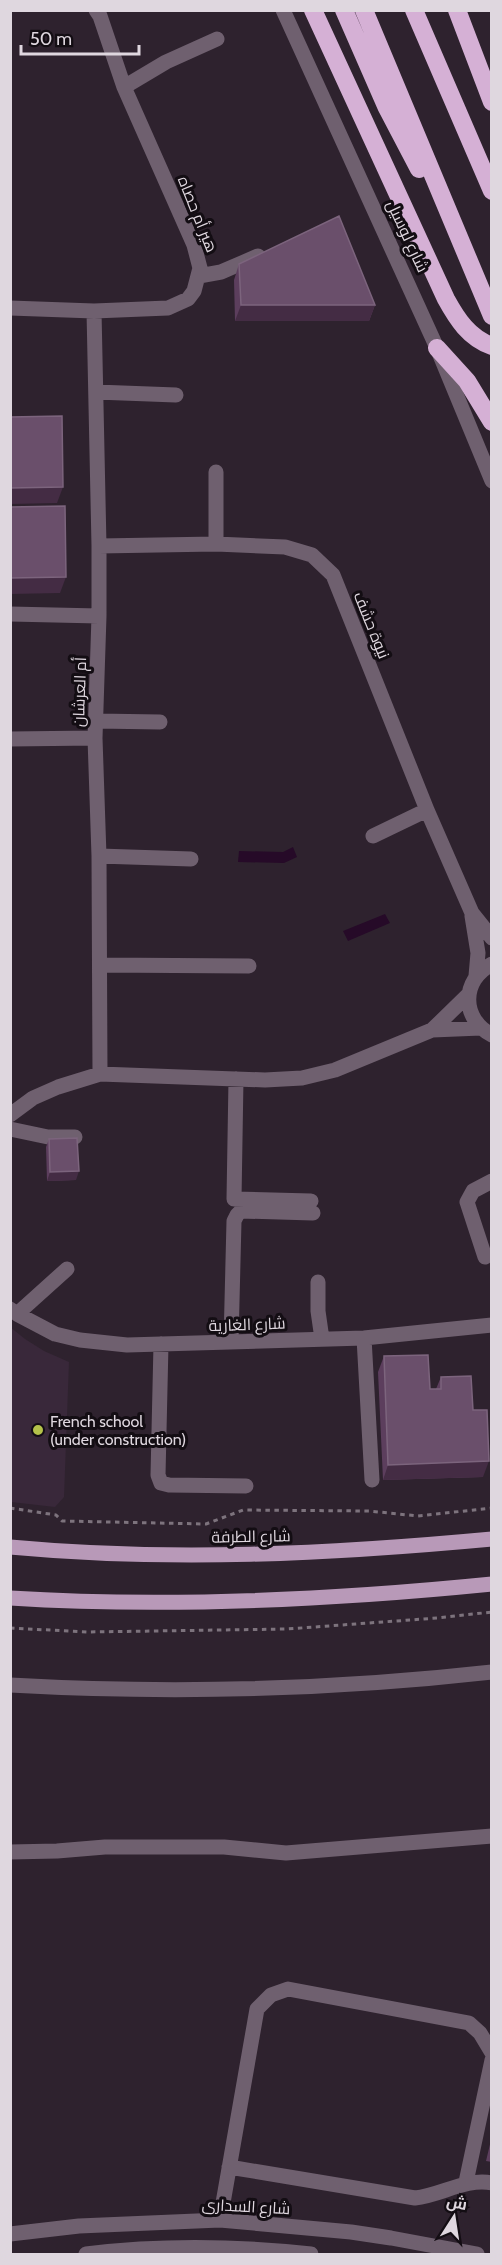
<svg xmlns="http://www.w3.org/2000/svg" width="502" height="2265" font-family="Cabin,Cairo,sans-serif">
	<rect width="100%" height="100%" fill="#2e222e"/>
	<path fill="#39283a" d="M10 1327 25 1339 44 1351 69 1362 64 1497 55 1507 11 1502Z"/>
	<path fill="#260a28" d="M293 847 297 857 284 863 238 862 239 851 283 852Z
		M385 914 390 923 348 941 343 931Z"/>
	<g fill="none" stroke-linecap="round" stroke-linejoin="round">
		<path stroke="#7d737d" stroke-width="3" stroke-dasharray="4.5 4.5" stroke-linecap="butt" d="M10 1508 56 1515 62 1521 206 1524 243 1510 369 1511 418 1516 492 1508
			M10 1628 87 1632 287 1629 437 1618 492 1612"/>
		<path stroke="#6f606f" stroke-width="15" d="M283 10 437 348 492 481
			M124 87 166 62 217 39
			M199 276 221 272 258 256
			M10 308 94 311 168 308 188 299 194 291 200 268 194 245 124 87 100 16 96 10
			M94 311 99 546V616L95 738 99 856 100 1074
			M96 392 176 395
			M216 544V472
			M99 546 216 544 285 547 312 555 333 575 427 810 472 913 492 938
			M10 614 99 616
			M97 721 160 722
			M10 739 95 738
			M373 836 427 810
			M99 856 191 859
			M472 916 478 953 476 976
			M492 964C461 980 461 1019 492 1035
			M100 965 249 966
			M432 1030 468 995
			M236 1079 234 1199 311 1201
			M10 1115 33 1098 58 1087 100 1074 265 1080 302 1078 335 1070 432 1030 481 1028
			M10 1129 48 1137H75
			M485 1257 467 1202 473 1191 492 1181
			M318 1282V1311L322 1339
			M10 1309 17 1314 55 1334 80 1340 127 1345 364 1338 492 1325
			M17 1314 67 1269
			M364 1338 372 1480
			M231 1342 234 1221 237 1215 241 1211 313 1213
			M161 1344 158 1475 161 1483 169 1485 246 1486
			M10 1685C171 1694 332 1690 492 1672
			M10 1852 57 1851 105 1847H224L286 1853 492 1836
			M229 2167 415 2198C442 2195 465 2178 492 2183
			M466 2182 492 2060
			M220 2220 257 2009 271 1995 288 1989 469 2023 480 2033 492 2053
			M10 2234 79 2226 220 2220 351 2232 391 2238 477 2254
			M86 2254C160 2245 237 2246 311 2254"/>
		<path stroke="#b899b8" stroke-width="15" d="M10 1547C171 1562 331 1554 492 1539
			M10 1598C170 1608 332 1600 492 1584"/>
		<path stroke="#d5b0d5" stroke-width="18" d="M313 10 446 299C457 319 469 338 492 346
			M344 10 386 106 419 169
			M364 10 492 316
			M414 10 492 191
			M457 10 492 102
			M437 348 467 381 492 422"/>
	</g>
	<path fill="#5c3e5d" d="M239 264 375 305 369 321H235L234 280Z
		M49 1139 76 1180 47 1181 46 1147Z
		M384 1356 430 1389H436L441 1377 473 1410 483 1477 383 1480 378 1372Z
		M492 2136V2162L486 2161Z"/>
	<path fill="#442c44" d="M241 305H375L369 321H235Z
		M63 487 57 503 10 504V488Z
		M66 577 60 593 10 594V578Z
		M79 1171 76 1180 47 1181 50 1172Z
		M489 1461 483 1477 383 1480 388 1465Z"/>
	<path fill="#6a4f6b" stroke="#7c647d" stroke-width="1.5" d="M339 216 375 305H241L239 264Z
		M62 416 63 487 10 488V417Z
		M65 506 66 577 10 578V507Z
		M77 1138 79 1171 50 1172 49 1139Z
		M428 1355 430 1389H441V1377L471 1376 473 1410H487L489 1461 388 1465 384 1356Z"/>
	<circle fill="#b4c24a" stroke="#130d13" stroke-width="2" cx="38" cy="1430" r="6"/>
	<g text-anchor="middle" stroke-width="6" stroke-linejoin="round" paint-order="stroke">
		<g font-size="16" fill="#dfd7df" stroke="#130d13">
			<text transform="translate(198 214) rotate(68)" y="6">هير أم حصاه</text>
			<text transform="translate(408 236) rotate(65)" y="6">شارع لوسيل</text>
			<text transform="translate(372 625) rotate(68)" y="6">نيوة حشف</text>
			<text transform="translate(79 692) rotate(-88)" y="6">أم العرشان</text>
			<text transform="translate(247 1324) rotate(-2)" y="6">شارع الغارية</text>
			<text transform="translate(251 1536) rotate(-1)" y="6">شارع الطرفة</text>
			<text transform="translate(246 2206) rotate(3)" y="6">شارع السدارى</text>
		</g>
		<g font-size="16" fill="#dfd7df" stroke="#130d13" text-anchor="start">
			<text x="50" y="1427">French school<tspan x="50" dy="18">(under construction)</tspan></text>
		</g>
	</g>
	<rect width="502" height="2265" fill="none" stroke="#dfd7df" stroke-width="24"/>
	<g transform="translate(454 2217) rotate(12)" stroke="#130d13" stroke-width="4.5" paint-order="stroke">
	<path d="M0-4.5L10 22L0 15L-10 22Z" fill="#dfd7df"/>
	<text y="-9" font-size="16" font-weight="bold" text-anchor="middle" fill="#dfd7df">ش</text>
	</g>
	<path d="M21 45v9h118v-9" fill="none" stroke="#dfd7df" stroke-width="3"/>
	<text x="30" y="45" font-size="18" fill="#dfd7df" stroke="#130d13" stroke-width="4.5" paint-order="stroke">50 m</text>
</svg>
